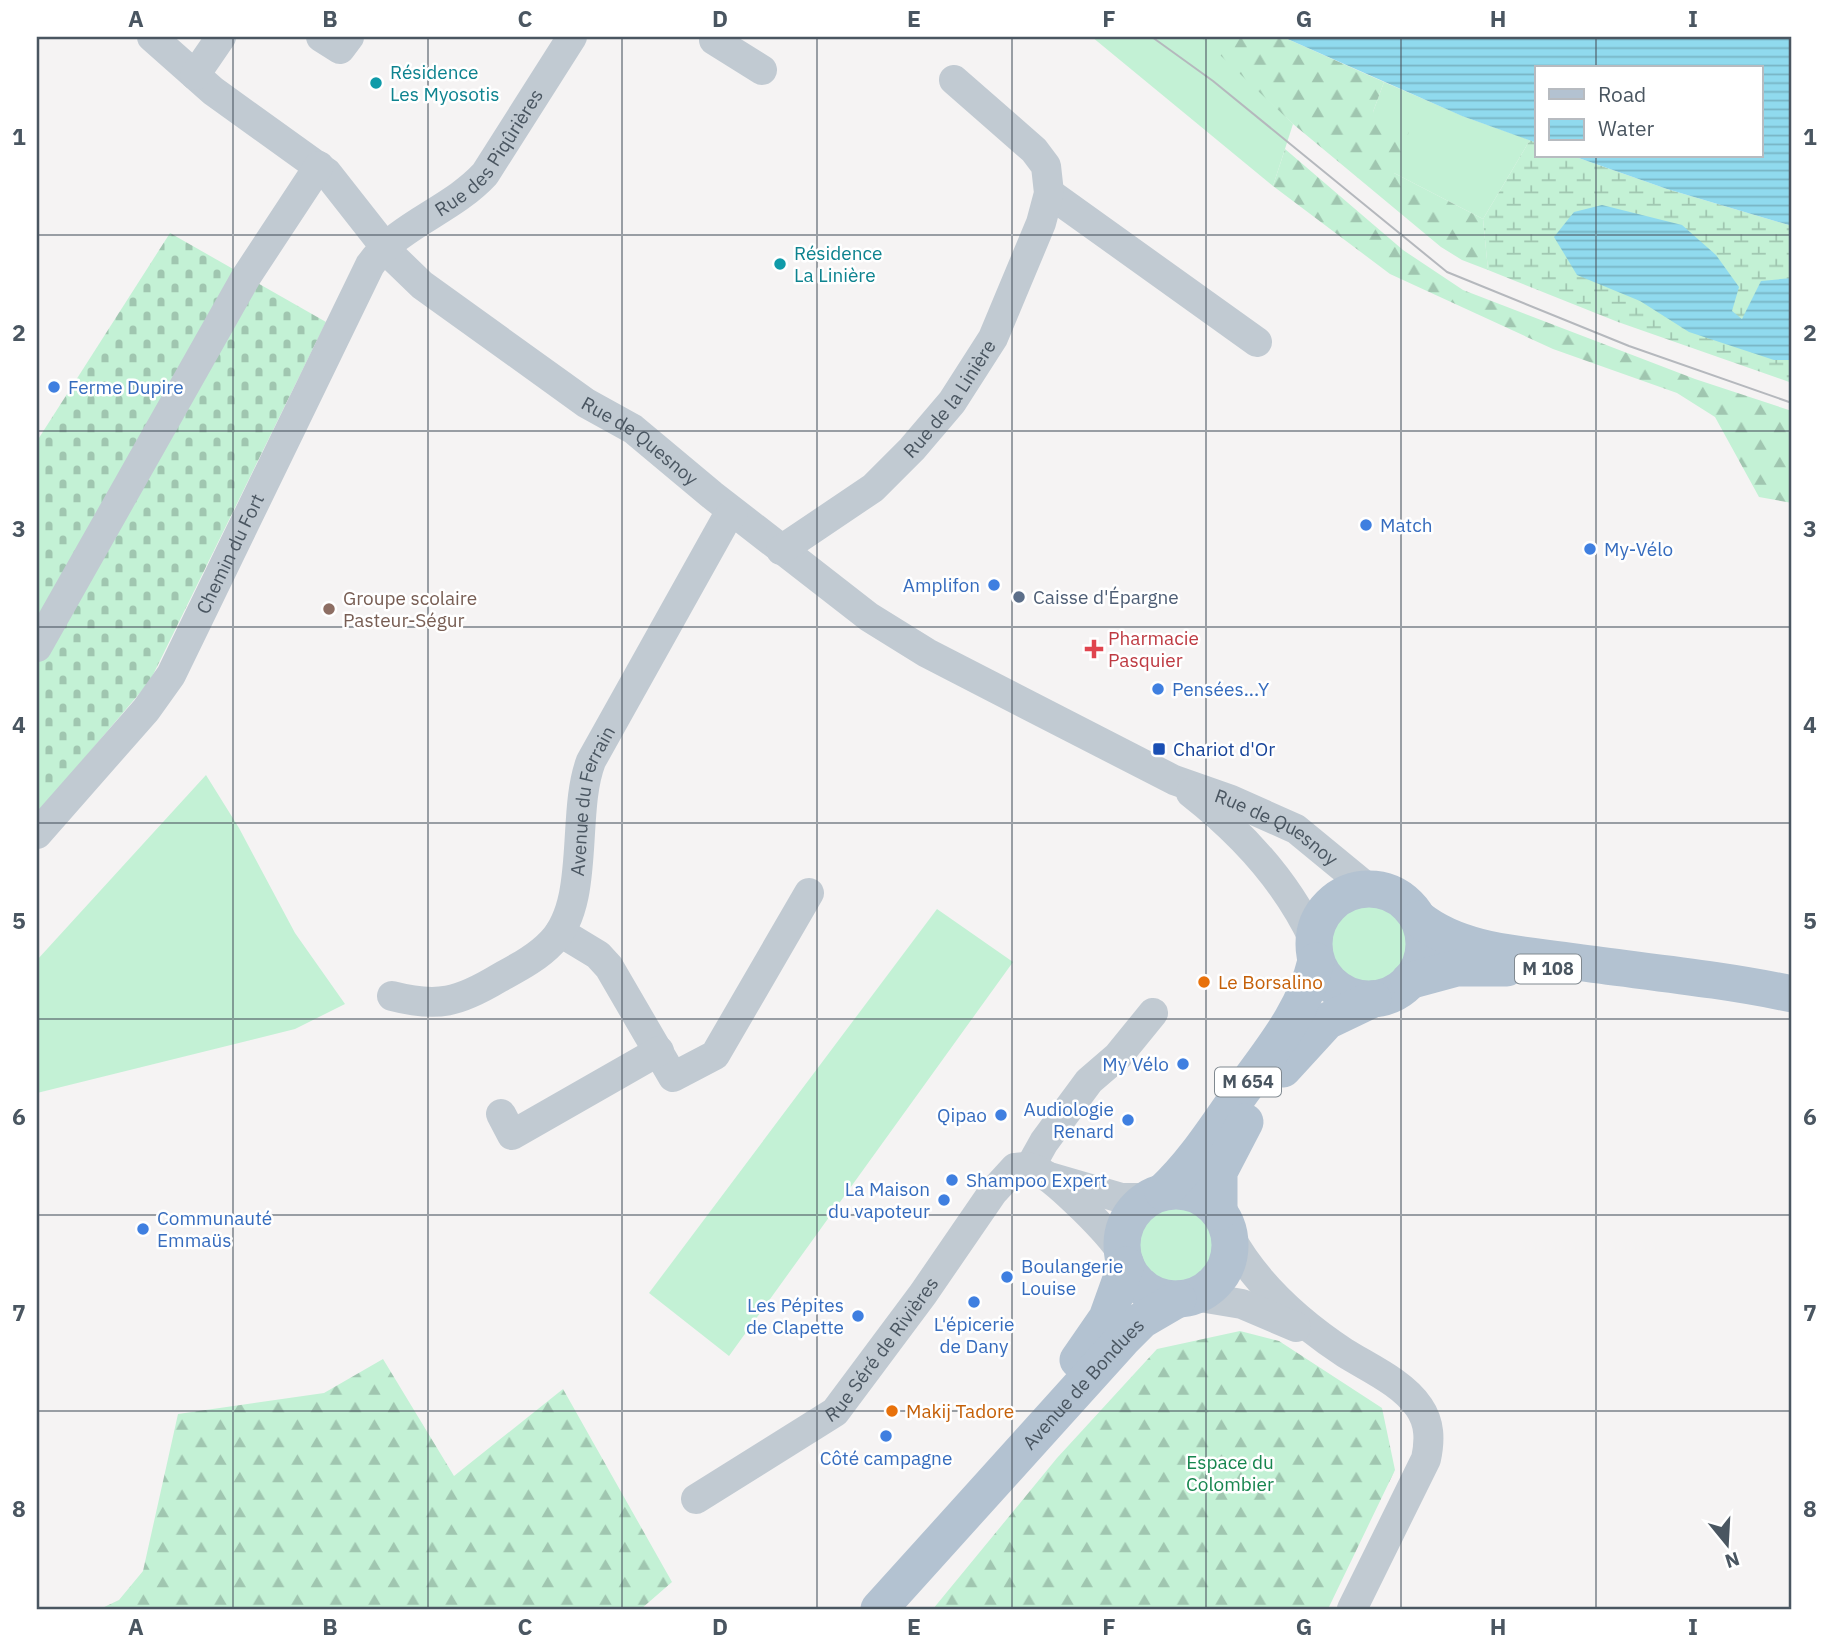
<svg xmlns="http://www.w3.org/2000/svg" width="1829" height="1646" font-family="'IBM Plex Sans',sans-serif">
	<defs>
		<pattern id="forest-firs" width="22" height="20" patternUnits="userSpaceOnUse" patternTransform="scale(1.75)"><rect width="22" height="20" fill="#c3f1d5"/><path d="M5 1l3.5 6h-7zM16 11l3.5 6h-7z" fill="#a0c6b0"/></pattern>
		<pattern id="wetland-marsh" width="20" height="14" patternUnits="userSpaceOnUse" patternTransform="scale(1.75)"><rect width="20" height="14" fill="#c3f1d5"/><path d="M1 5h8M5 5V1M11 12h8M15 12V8" fill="none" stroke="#a0c6b0"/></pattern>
		<pattern id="cemetery-stones" width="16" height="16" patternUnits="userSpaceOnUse" patternTransform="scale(1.75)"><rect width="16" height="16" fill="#c3f1d5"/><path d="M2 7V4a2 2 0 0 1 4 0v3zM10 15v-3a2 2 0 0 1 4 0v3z" fill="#a0c6b0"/></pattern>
		<pattern id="water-rules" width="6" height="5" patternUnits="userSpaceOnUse" patternTransform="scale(1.75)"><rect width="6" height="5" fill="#90daee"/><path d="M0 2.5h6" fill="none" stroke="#78b4c4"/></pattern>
	</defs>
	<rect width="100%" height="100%" fill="#f5f3f3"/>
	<path fill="#c3f1d5" d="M1092 37H1201L1209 42 1293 124 1273 186Z
		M1384 82 1465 117 1530 140 1483 219 1394 173 1373 112Z
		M206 775 239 828 295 933 345 1004 295 1029 37 1093V960Z
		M1330 944a39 39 0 1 1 78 0a39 39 0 1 1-78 0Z
		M937 909 1013 962 729 1356 649 1293Z
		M1138 1245a38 38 0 1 1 76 0a38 38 0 1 1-76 0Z"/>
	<path fill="url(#forest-firs)" d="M1201 37H1283L1384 82 1373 112 1409 132 1394 173 1483 219 1488 270 1462 260 1441 247 1293 124Z
		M1285 149 1403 250 1463 290 1695 379 1792 411V503L1759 497 1715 417 1677 393 1553 349 1390 274 1273 186Z
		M1240 1331 1279 1341 1382 1408 1395 1470 1328 1609H933L1057 1458 1157 1349Z
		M383 1359 454 1476 563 1389 672 1582 641 1609H100L119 1600 143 1571 178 1414 324 1393Z"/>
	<path fill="url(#wetland-marsh)" d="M1530 140 1537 143V156H1573L1667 189 1792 226V383L1618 322 1488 270 1483 219Z"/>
	<path fill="url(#cemetery-stones)" d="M170 233 326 322 150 681 37 814V441Z"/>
	<path fill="url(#water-rules)" d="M1283 37H1792V226L1667 189 1573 156H1761V68H1537V143L1462 116Z
		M1602 205 1682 225 1716 255 1739 287 1732 311 1742 319 1761 281 1792 278V360H1774L1689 332 1640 301 1577 275 1554 237 1574 212Z"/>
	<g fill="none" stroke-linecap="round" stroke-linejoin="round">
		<g stroke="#c1cad2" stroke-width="30">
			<path id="s1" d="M152 37 213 91 327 173 393 257 422 285 586 403 633 429 712 495 869 617 927 653 1174 780 1231 800 1296 829 1369 889"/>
			<path d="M321 37 340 49 349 37"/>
			<path d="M716 37 714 40 762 70"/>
			<path d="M195 75 221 37"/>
			<path d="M1049 193 1257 342"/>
			<path id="s2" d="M781 550 873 488 912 449 952 402 993 338 1041 223 1049 193 1046 166 1034 150 954 80"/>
			<path d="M37 647 246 277 319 166"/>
			<path d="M1191 793C1242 833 1286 880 1314 940"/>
			<path id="s3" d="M37 834 146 710 171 675 370 265C399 224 451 211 485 174L572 37"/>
			<path d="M560 932 598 955 609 967 673 1077 715 1055 809 893"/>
			<path id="s4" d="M392 996C438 1008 459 1002 499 978 517 968 537 958 552 942 591 901 571 813 591 761L724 523 733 513"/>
			<path d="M501 1114 512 1135 659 1051"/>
			<path d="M1030 1167 1044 1142 1089 1081 1118 1056 1153 1013"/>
			<path d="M1049 1177 1121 1198H1149"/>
			<path d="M1229 1235C1256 1285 1298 1322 1345 1353 1369 1368 1403 1383 1419 1407 1430 1423 1430 1440 1426 1459L1352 1609"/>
			<path d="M1194 1296 1242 1304 1296 1327"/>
			<path id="s5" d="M696 1499 835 1412 923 1294 993 1192 1015 1168C1023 1167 1029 1166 1037 1170 1058 1181 1110 1233 1122 1253"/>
		</g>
		<g stroke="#b3c2d1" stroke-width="37">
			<circle cx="1369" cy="944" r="55"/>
			<path d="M1419 919C1462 953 1523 954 1576 962 1648 972 1721 979 1792 994"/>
			<path d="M1409 981 1457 968H1507"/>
			<path d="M1283 1069 1327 1021 1373 999"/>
			<circle cx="1176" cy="1245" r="54"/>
			<path d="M1163 1192C1195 1162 1217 1126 1242 1091 1272 1049 1304 1012 1316 961"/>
			<path d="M1219 1212V1172L1245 1122"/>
			<path d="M1078 1360 1107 1318 1126 1265"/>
			<path id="s6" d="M879 1609 1122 1340 1142 1320 1178 1299"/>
		</g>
		<path stroke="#b5b8bd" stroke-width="2" d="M1152 37 1213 81 1447 272 1629 346 1792 403"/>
	</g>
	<path fill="none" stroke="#4a5661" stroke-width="2" stroke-opacity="0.55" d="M233 37V1609M428 37V1609M622 37V1609M817 37V1609M1012 37V1609M1206 37V1609M1401 37V1609M1596 37V68M1596 156V1609M37 235H1792M37 431H1792M37 627H1792M37 823H1792M37 1019H1792M37 1215H1792M37 1411H1792"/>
	<g fill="#0f9aa8" stroke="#fff" stroke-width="2.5">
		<circle cx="376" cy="83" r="7"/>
		<circle cx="780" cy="264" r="7"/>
	</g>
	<g fill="#3f7fe0" stroke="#fff" stroke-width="2.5">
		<circle cx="54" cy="387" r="7"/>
		<circle cx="1366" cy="525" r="7"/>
		<circle cx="1590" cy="549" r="7"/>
		<circle cx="994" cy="585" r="7"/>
		<circle cx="1158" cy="689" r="7"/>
		<circle cx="1183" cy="1064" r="7"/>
		<circle cx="1001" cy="1115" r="7"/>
		<circle cx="1128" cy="1120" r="7"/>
		<circle cx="952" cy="1180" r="7"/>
		<circle cx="944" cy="1200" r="7"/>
		<circle cx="143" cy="1229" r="7"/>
		<circle cx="1007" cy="1277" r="7"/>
		<circle cx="974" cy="1302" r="7"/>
		<circle cx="858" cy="1316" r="7"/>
		<circle cx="886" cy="1436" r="7"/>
	</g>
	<circle fill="#5c6f8a" stroke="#fff" stroke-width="2.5" cx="1019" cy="597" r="7"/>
	<circle fill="#8d6e63" stroke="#fff" stroke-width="2.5" cx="329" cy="609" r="7"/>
	<path fill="#e0444e" stroke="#fff" stroke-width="2.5" d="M1090.5 638.5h7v7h7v7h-7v7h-7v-7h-7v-7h7z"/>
	<rect fill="#1a4fb4" stroke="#fff" stroke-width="2.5" x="1152" y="742" width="14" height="14" rx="3.5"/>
	<g fill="#e8710a" stroke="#fff" stroke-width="2.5">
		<circle cx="1204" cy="982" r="7"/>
		<circle cx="892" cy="1411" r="7"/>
	</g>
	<g text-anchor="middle" stroke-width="5" stroke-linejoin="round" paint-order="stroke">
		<g fill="#fff" stroke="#808990" stroke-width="2">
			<rect x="1515" y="954.5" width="66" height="29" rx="5"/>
			<rect x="1215" y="1067.5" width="66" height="29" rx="5"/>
		</g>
		<g font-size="18" font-weight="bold" fill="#4a5661">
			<text x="1548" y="975">M 108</text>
			<text x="1248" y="1088">M 654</text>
		</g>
		<g font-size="19" fill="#0d838f" stroke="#fff" text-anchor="start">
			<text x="390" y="79">Résidence<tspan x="390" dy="22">Les Myosotis</tspan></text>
			<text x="794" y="260">Résidence<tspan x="794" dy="22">La Linière</tspan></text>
		</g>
		<g font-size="19" fill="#4a5661" stroke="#fff">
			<text dy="7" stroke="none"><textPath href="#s3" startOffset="830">Rue des Piqûrières</textPath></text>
			<text dy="7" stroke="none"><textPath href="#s2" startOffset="229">Rue de la Linière</textPath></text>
			<text dy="7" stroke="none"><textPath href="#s1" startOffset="637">Rue de Quesnoy</textPath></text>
			<text dy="7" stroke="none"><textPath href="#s3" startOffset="343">Chemin du Fort</textPath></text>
			<text dy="7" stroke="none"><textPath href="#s4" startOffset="326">Avenue du Ferrain</textPath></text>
			<text dy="7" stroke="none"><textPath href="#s1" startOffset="1386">Rue de Quesnoy</textPath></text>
			<text dy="7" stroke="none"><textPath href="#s5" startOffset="242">Rue Séré de Rivières</textPath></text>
			<text dy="7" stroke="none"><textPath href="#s6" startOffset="304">Avenue de Bondues</textPath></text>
		</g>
		<g font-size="19" fill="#366cbe" stroke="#fff" text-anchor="start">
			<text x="68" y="394">Ferme Dupire</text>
			<text x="1380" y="532">Match</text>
			<text x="1604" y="556">My-Vélo</text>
			<text x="980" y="592" text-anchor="end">Amplifon</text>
			<text x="1172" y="696">Pensées...Y</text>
			<text x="1169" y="1071" text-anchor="end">My Vélo</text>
			<text x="1114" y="1116" text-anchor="end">Audiologie<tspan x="1114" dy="22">Renard</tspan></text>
			<text x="987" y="1122" text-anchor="end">Qipao</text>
			<text x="966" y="1187">Shampoo Expert</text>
			<text x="930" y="1196" text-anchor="end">La Maison<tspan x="930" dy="22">du vapoteur</tspan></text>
			<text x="157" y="1225">Communauté<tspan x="157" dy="22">Emmaüs</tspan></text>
			<text x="1021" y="1273">Boulangerie<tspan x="1021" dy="22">Louise</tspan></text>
			<text x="844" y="1312" text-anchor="end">Les Pépites<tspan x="844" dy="22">de Clapette</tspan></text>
			<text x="974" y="1331" text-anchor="middle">L'épicerie<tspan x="974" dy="22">de Dany</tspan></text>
			<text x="886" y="1465" text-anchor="middle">Côté campagne</text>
		</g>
		<g font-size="19" fill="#4e5e75" stroke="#fff" text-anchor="start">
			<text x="1033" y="604">Caisse d'Épargne</text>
		</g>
		<g font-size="19" fill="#785e54" stroke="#fff" text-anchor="start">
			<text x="343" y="605">Groupe scolaire<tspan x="343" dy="22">Pasteur-Ségur</tspan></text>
		</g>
		<g font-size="19" fill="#be3a42" stroke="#fff" text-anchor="start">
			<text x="1108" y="645">Pharmacie<tspan x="1108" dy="22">Pasquier</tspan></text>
		</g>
		<g font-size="19" fill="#164399" stroke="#fff" text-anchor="start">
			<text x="1173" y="756">Chariot d'Or</text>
		</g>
		<g font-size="19" fill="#c56008" stroke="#fff" text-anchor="start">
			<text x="1218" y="989">Le Borsalino</text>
			<text x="906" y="1418">Makij Tadore</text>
		</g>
		<g font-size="19" fill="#17864f" stroke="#fff">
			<text x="1230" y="1469">Espace du<tspan x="1230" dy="22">Colombier</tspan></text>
		</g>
	</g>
	<rect width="1829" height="1646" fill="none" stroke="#ffffff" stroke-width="77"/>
	<rect x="1535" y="66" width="228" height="91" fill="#ffffff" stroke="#b7bbc0" stroke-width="2"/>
	<rect x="1549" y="89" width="35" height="10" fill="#b3c2d1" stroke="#b7bbc0" stroke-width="2"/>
	<text x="1598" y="102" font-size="21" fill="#4a5661">Road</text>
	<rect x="1549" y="119" width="35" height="21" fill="url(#water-rules)" stroke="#b7bbc0" stroke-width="2"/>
	<text x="1598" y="136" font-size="21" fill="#4a5661">Water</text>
	<g transform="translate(1727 1544) rotate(162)" stroke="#ffffff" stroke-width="5" paint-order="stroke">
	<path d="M0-5L12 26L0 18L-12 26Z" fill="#4a5661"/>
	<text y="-10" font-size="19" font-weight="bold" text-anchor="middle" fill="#4a5661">N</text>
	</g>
	<rect x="38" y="38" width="1752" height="1570" fill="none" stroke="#4a5661" stroke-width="2.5"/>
	<g font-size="23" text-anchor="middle" font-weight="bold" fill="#4a5661">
		<text x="136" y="27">A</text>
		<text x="330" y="27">B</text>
		<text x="525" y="27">C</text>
		<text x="720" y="27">D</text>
		<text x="914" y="27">E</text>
		<text x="1109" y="27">F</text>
		<text x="1304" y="27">G</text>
		<text x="1498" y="27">H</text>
		<text x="1693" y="27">I</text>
		<text x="19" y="145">1</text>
		<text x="1810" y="145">1</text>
		<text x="19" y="341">2</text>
		<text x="1810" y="341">2</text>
		<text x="19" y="537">3</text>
		<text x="1810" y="537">3</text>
		<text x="19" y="733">4</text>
		<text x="1810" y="733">4</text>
		<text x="19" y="929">5</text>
		<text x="1810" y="929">5</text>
		<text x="19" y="1125">6</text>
		<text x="1810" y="1125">6</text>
		<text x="19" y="1321">7</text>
		<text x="1810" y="1321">7</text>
		<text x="19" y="1517">8</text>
		<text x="1810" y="1517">8</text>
		<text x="136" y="1635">A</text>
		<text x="330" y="1635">B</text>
		<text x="525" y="1635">C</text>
		<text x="720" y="1635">D</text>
		<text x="914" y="1635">E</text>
		<text x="1109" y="1635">F</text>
		<text x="1304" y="1635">G</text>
		<text x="1498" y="1635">H</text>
		<text x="1693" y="1635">I</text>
	</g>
</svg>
